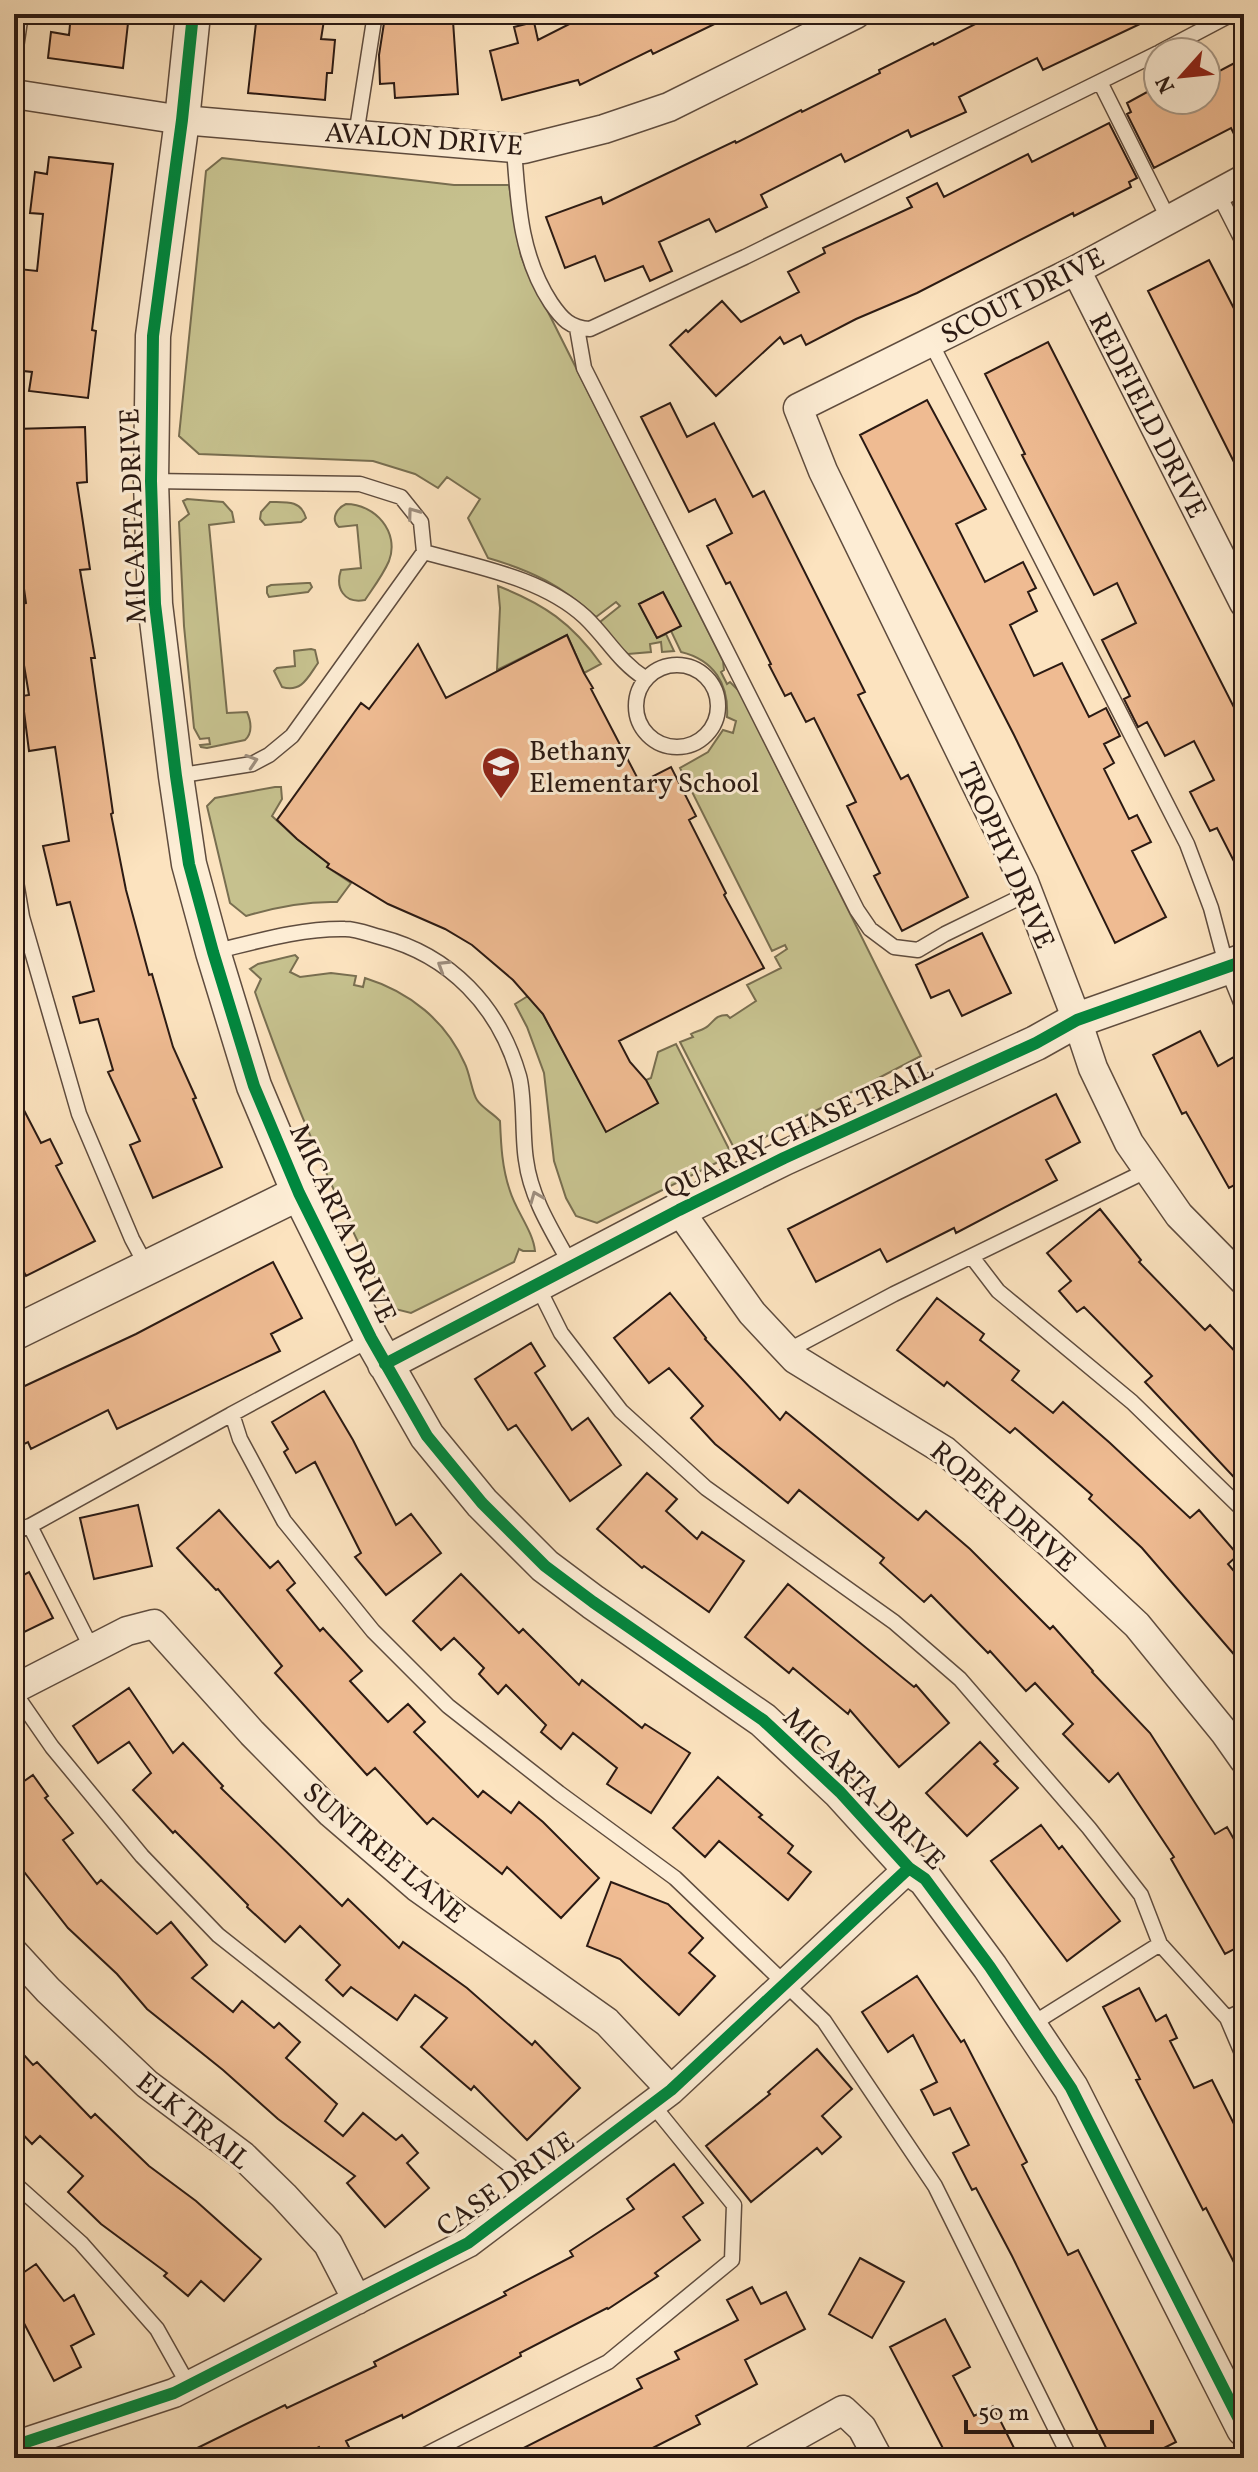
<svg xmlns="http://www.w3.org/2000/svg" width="1258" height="2472" font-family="Vollkorn,serif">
	<rect width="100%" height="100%" fill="#fce3bf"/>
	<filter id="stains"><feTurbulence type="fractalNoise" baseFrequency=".0025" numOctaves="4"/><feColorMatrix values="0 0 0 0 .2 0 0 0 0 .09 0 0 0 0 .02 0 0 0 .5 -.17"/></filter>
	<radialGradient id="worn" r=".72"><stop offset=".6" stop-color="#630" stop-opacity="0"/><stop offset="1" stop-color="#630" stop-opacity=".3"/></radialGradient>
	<path fill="#c6c18e" stroke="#786e50" stroke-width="2" d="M222 158 454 185H509L521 256 525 266 723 661 724 670 721 672 727 684 730 682 739 691 921 1056 736 1152 680 1042 693 1037 691 1034C696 1031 704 1030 708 1026 715 1020 716 1015 727 1015L730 1018 756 1001 747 985 781 968 775 957 787 949 785 945 772 951 680 768 708 752 723 730 733 733 736 721 727 717C729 684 714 660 681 652L671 631 680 626 663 592 639 604 657 638 666 634 674 651 662 652 661 642 650 644 651 652 628 654 618 646 600 622 620 606 616 602 596 617C562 586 533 571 488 558L468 518 480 499 447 477 438 488 415 474 373 461 199 454 179 436 206 171Z
		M187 499 223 502 232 512 234 522 209 525 227 713 247 712C251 721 253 733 245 740L207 748 201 747 200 745 210 744 209 738 200 739 194 728 184 626 179 522 189 514 183 501Z
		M270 502C286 502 301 500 306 518L301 522 265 525 260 519 261 512Z
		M346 504C375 504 400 532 389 561 383 575 373 588 365 600 344 604 335 588 341 570L361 568 357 525 339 527C330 519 337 508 346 504Z
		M307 583H310L312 587 308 592 269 597 267 593V587L271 585Z
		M498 586C544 604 572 623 601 664L584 673 567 635 497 670 500 608Z
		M311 649 315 650 318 663C308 677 302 693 282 687L274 671 277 668 295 666 294 651Z
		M275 787H281L282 799 272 816 297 839 329 864 327 867 351 883 337 902C306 901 276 907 246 916L230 903 207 806 215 798Z
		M295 955 298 958 290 972 300 977 331 973 356 976 354 985 363 987 365 978C410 992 446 1021 465 1064 470 1074 472 1093 477 1100 482 1108 493 1113 500 1121 501 1145 502 1168 510 1191 516 1211 533 1231 535 1251H523L519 1249 514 1262 411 1313 391 1308C338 1206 293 1101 255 992L261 979 250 969 258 964Z
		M528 996 543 1014 606 1131 658 1103 646 1080 651 1078 658 1052 676 1044 732 1155 597 1223 576 1216 566 1198 554 1161 544 1073 527 1027 515 1004Z"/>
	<path fill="#efbb92" stroke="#2b1a13" stroke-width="2" d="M71 14H129L123 68 48 58 51 32 69 35Z
		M257 14H325L321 39 335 40 332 73H327L325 100 248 93Z
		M589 14H735L653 54 651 50 580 85 578 80 502 100 490 51 518 43 514 27 534 22 538 40Z
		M995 14H1161L1043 70 1037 58 959 97 966 112 911 137 908 130 845 162 841 154 761 195 767 207 716 232 709 219 659 242 672 271 650 281 643 266 605 281 595 256 565 268 546 217 601 197 603 204 735 141 736 143 801 110 802 112 880 73 879 70 933 43 934 45Z
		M417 21H453L458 94 395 98 394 83 380 84 379 55 384 23Z
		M1244 58V154L1231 128 1154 168 1127 114 1131 112 1127 103 1158 86V100H1206V78Z
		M1109 123 1137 178 1129 182 1131 187 1074 216 1073 213 917 293 856 319 806 345 801 335 784 344 780 337 716 396 670 345 686 330 688 332 722 301 741 322 799 292 788 272 825 253 823 248 912 207 907 198 937 183 944 197 1028 154 1032 162Z
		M49 157 113 164 92 330 96 331 88 398 29 391 32 372 14 370 22 297 15 296 19 269 37 271 43 214 30 213 35 172 47 174Z
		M1209 260 1244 328V482L1148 291Z
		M1048 342 1244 727V881L1217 828 1210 831 1190 792 1214 780 1194 741 1165 756 1147 722 1138 727 1124 699 1130 696 1102 640 1136 623 1117 583 1094 595 1022 455 1025 454 985 374Z
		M927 400 986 509 956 524 985 582 1023 562 1036 588 1028 592 1037 611 1010 625 1034 676 1062 663 1089 717 1106 708 1120 736 1104 744 1114 763 1104 769 1129 819 1137 815 1151 842 1132 851 1166 917 1115 943 1014 735 860 435Z
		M670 403 687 437 714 423 753 497 764 491 865 692 858 695 901 779 908 775 968 897 902 931 874 876 880 873 847 806 856 802 814 718 806 722 791 693 785 696 769 665 771 664 730 582 726 584 707 546 732 533 715 499 689 512 641 417Z
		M85 427 87 482 77 483 90 569 80 570 95 658H91L113 813 111 814 126 890 149 975 152 974 173 1047 196 1098 193 1099 222 1167 153 1198 130 1145 140 1141 108 1072 113 1070 98 1019 80 1023 73 997 94 991 70 902 57 905 43 846 69 841 55 747 29 751 22 696 29 695 14 606 26 603 14 518V429Z
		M663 592 681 626 657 638 639 604Z
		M567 635 584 673 593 688 591 689 640 783 671 767 696 816 689 820 726 893 724 895 764 968 619 1041 630 1062 646 1080 658 1103 606 1132 543 1014 513 980 472 945 445 929 388 904 327 867 329 864 297 839 277 820 361 703 369 709 418 644 446 698Z
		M982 933 1011 993 962 1016 949 990 931 998 916 965Z
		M1200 1031 1218 1066 1234 1057 1244 1078V1180L1229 1188 1186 1112 1182 1114 1153 1055Z
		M14 1091 41 1143 50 1139 62 1163 56 1166 95 1241 26 1276 14 1253Z
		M1056 1094 1080 1142 1046 1160 1057 1180 956 1233 954 1228 887 1262 880 1249 816 1282 788 1229Z
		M1100 1209 1141 1260 1139 1262 1205 1330 1210 1325 1244 1361V1488L1145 1382 1152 1376 1084 1307 1077 1312 1059 1291 1071 1281 1047 1253Z
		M273 1262 302 1318 271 1334 280 1351 117 1429 108 1410 31 1449 28 1442 14 1449V1391L136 1334Z
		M670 1293 706 1338 705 1339 780 1420 786 1412 918 1520 926 1511 970 1549 1050 1629 1053 1626 1093 1671 1092 1672 1150 1733 1215 1834 1227 1827 1244 1857V1944L1225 1954 1171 1859 1174 1857 1118 1773 1109 1782 1063 1734 1073 1724 1035 1683 1026 1691 990 1651 988 1653 931 1595 924 1602 880 1563 884 1558 799 1490 788 1503 715 1444 691 1418 703 1406 669 1368 649 1383 614 1338Z
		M937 1298 984 1334 980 1340 1019 1371 1012 1380 1053 1413 1063 1402 1110 1443 1190 1518 1199 1510 1238 1555 1228 1564 1244 1583V1666L1142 1548 1089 1499 1092 1495 1015 1428 1010 1433 947 1382 944 1386 897 1350Z
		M531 1343 545 1366 535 1373 572 1430 588 1418 621 1465 570 1501 516 1425 508 1430 475 1379Z
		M324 1391 353 1440 396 1525 411 1514 441 1553 386 1595 355 1557 361 1553 315 1462 296 1473 284 1452 288 1449 272 1422Z
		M647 1473 677 1499 666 1511 697 1539 702 1532 744 1561 709 1612 644 1566 642 1568 597 1529Z
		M138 1505 152 1566 94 1579 80 1518Z
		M219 1510 270 1568 278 1561 295 1583 287 1590 320 1631 323 1628 362 1671 350 1681 388 1722 408 1704 425 1722 414 1732 478 1797 483 1791 511 1813 519 1802 543 1822 599 1878 561 1918 507 1867 502 1874 433 1818 427 1824 375 1768 367 1775 275 1673 282 1666 218 1589 216 1590 177 1548Z
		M29 1572 53 1618 14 1637V1580Z
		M461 1574 519 1633 523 1629 579 1685 582 1680 642 1728 645 1724 690 1753 651 1813 607 1784 617 1768 573 1733 561 1749 541 1732 546 1725 506 1685 498 1694 479 1674 484 1668 454 1638 441 1650 413 1621Z
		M788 1584 914 1687 916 1685 949 1723 899 1767 850 1710 848 1714 793 1668 789 1673 745 1637Z
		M129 1688 173 1753 183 1743 223 1786 221 1788 342 1906 348 1899 399 1948 403 1942 467 1988 532 2045 535 2041 580 2088 527 2140 474 2086 471 2090 421 2047 447 2018 415 1995 397 2020 351 1987 343 1996 326 1980 340 1965 300 1926 285 1942 247 1907 248 1905 175 1831 173 1833 133 1790 151 1773 129 1742 98 1763 73 1726Z
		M980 1742 998 1761 994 1764 1018 1788 967 1836 926 1793Z
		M33 1775 48 1796 45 1798 73 1833 63 1840 97 1884 101 1880 157 1934 171 1922 207 1965 192 1978 233 2012 242 2001 274 2028 279 2023 300 2042 286 2058 337 2104 325 2121 343 2136 363 2113 396 2140 402 2135 418 2153 407 2163 429 2188 385 2227 347 2183 355 2176 278 2119 223 2070 147 2009 117 1974 68 1928 14 1859V1788Z
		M718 1777 762 1815 759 1817 793 1846 788 1853 811 1872 788 1900 719 1841 705 1857 673 1828Z
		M1041 1825 1059 1849 1062 1846 1120 1921 1067 1961 991 1861Z
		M611 1882 668 1904 703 1938 689 1953 715 1976 679 2015 620 1959 587 1946Z
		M917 1976 961 2042 964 2040 1027 2162 1022 2165 1068 2255 1078 2250 1176 2442 1144 2458H1111L1012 2256 976 2188 972 2190 953 2153 969 2145 950 2108 934 2115 921 2090 937 2082 913 2035 888 2052 862 2012Z
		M1139 1988 1156 2021 1166 2015 1177 2038 1170 2041 1194 2088 1212 2080 1244 2144V2282L1206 2208 1203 2210 1164 2134 1136 2080 1140 2079 1103 2007Z
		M14 2044 33 2065 37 2062 91 2118 95 2114 149 2166 196 2201 261 2259 224 2301 201 2281 188 2296 164 2276 167 2273 101 2224 68 2192 83 2176 40 2136 32 2144 14 2125Z
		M817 2049 852 2089 822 2116 841 2137 822 2154 817 2148 751 2202 706 2146 770 2094 768 2092Z
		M674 2164 703 2203 683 2217 700 2240 655 2273 658 2276 608 2309 607 2308 520 2353 521 2356 403 2418 402 2415 346 2441 351 2451 336 2458H325L319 2447 296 2458H177L285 2405 287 2408 376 2366 374 2362 506 2295 504 2292 573 2256 570 2251 634 2209 627 2199Z
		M860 2258 904 2282 872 2338 829 2314Z
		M36 2264 64 2301 74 2295 94 2334 71 2346 81 2367 54 2381 14 2304V2279Z
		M752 2287 761 2304 786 2292 805 2329 745 2360 757 2384 696 2416 700 2424 633 2458H504L642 2388 637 2379 679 2359 675 2352 738 2320 727 2300Z
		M945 2319 970 2367 953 2376 974 2416 993 2406 1019 2458H948L890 2347Z"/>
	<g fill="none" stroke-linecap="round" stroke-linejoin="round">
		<g stroke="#5f4c3e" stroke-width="17">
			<path id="service" d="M1160 52 1232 14
				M14 61 21 14
				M1100 82 1169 220
				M356 135 375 14
				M514 148C518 203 520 256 551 303 562 319 570 328 590 329L745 257 1158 53
				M1218 193 1244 244
				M577 328 584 368 857 910 870 929 894 947 918 950 945 934 1029 893
				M930 341 1187 844 1211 908 1227 968 1244 1010
				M151 481 360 484 401 497 421 522 424 552 292 736 269 755 252 764 176 776
				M424 552C477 567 543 578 585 617 608 639 618 661 646 679
				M636 706a41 41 0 1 1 82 0a41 41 0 1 1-82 0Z
				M14 870 22 917
				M14 920 22 917 79 1114 132 1239 147 1267
				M213 952C255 942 301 928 345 929 356 929 369 934 380 937 450 955 499 1006 519 1076 525 1097 522 1136 526 1160 531 1199 553 1232 571 1265
				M972 1257 998 1291 1132 1402 1244 1511
				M537 1285 561 1333 621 1411 706 1488 894 1622 960 1679 1089 1828 1141 1895 1160 1944
				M371 1339 232 1414 240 1439 284 1521 373 1631 448 1706 559 1793 675 1878 824 2021 935 2186 1070 2458
				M787 1351 894 1294 1148 1170
				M14 1531 30 1526
				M92 1649 30 1526 232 1414
				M14 1692 52 1747 142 1856 218 1935 541 2190
				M1244 2010 1227 2018 1244 2058
				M1029 2026 1160 1944 1227 2018
				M14 2183 81 2243 157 2329 189 2386
				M419 2458 608 2362 732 2260 734 2205 652 2104"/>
		</g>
		<g stroke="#5f4c3e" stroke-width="31">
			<path id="minor" d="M14 94 182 120 524 149 604 129 669 107 856 14
				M1244 179 1076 270 798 408 823 471 1024 882 1077 1020 1093 1068 1129 1143 1179 1215 1244 1281
				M1076 270 1244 603
				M679 1210 752 1313 795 1359 945 1451 1048 1542 1137 1625 1225 1733 1244 1760
				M14 1689 127 1631 154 1624 252 1733 331 1813 417 1887 607 2022 671 2090
				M14 1953 48 1990 147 2084 243 2156 284 2196 328 2244 357 2300
				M14 2446 174 2393 468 2243 671 2090 909 1868
				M757 2458 843 2410 862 2428 878 2458"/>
		</g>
		<g stroke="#5f4c3e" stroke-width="37">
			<path id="tertiary" d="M193 14 182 120 153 336 151 481 155 604 176 776 189 864 213 952 254 1086 299 1193 371 1338 427 1436 482 1503 545 1566 593 1602 763 1720 840 1792 909 1868 925 1879 990 1967 1071 2088 1244 2429
				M14 1333 299 1193
				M385 1364 679 1210 784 1158 1036 1043 1077 1020 1244 961"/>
		</g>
		<use href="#service" stroke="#fdedd5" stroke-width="14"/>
		<use href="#minor" stroke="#fdedd5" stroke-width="28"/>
		<use href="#tertiary" stroke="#fdedd5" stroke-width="34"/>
		<g stroke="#fdedd5" stroke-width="17">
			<path id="cycleway" d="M193 14 182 120 153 336 151 481 155 604 176 776 189 864 213 952 254 1086 299 1193 371 1338 427 1436 482 1503 545 1566 593 1602 763 1720 840 1792 909 1868 925 1879 990 1967 1071 2088 1244 2429
				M385 1364 679 1210 784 1158 1036 1043 1077 1020 1244 961
				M14 2446 174 2393 468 2243 671 2090 909 1868"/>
		</g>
		<use href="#cycleway" stroke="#00873e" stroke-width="12"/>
	</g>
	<defs><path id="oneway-chevron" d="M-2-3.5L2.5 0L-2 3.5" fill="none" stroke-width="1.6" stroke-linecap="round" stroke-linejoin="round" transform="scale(2)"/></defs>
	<g stroke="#9e8e7e">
		<use href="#oneway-chevron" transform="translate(413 513) rotate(-126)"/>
		<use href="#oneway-chevron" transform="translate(252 761) rotate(-18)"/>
		<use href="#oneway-chevron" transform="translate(443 966) rotate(-148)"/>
		<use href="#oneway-chevron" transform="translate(536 1197) rotate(-112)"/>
	</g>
	<defs>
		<g id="school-pin" transform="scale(2)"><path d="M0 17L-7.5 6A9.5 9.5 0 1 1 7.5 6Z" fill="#8f2418" stroke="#fdedd5"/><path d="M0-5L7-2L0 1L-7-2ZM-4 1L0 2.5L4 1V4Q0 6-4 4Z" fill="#fff"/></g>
	</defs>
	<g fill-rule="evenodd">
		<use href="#school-pin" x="501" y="766"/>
	</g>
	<g text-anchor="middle" stroke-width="6" stroke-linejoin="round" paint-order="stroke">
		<g font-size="28" fill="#2b1a13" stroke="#fdedd5">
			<text transform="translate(424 138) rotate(4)" y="10">AVALON DRIVE</text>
			<text transform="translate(1022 295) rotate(-27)" y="10">SCOUT DRIVE</text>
			<text transform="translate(1149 415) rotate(63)" y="10">REDFIELD DRIVE</text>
			<text transform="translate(132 516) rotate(-92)" y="10">MICARTA DRIVE</text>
			<text transform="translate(1007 855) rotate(66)" y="10">TROPHY DRIVE</text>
			<text transform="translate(798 1128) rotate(-25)" y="10">QUARRY CHASE TRAIL</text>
			<text transform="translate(344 1223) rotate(65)" y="10">MICARTA DRIVE</text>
			<text transform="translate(1004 1506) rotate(41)" y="10">ROPER DRIVE</text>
			<text transform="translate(865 1788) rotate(45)" y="10">MICARTA DRIVE</text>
			<text transform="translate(385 1852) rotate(40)" y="10">SUNTREE LANE</text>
			<text transform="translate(194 2120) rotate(39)" y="10">ELK TRAIL</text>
			<text transform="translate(505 2183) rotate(-35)" y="10">CASE DRIVE</text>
		</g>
		<g font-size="28" fill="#2b1a13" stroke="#fdedd5" text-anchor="start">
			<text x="529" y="760">Bethany<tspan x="529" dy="32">Elementary School</tspan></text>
		</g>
	</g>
	<rect width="1258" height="2472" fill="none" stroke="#fce3bf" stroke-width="48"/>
	<rect x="16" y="16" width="1226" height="2440" fill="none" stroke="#2b1a13" stroke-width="4"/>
	<rect x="24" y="24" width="1210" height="2424" fill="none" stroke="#2b1a13" stroke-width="2"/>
	<g transform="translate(1182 76) rotate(243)"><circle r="38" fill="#fdedd5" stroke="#a99987" stroke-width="2"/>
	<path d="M0-6L14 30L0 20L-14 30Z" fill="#8f2418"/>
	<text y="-12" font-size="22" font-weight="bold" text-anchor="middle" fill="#2b1a13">N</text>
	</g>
	<path d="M966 2420v12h186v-12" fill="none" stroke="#2b1a13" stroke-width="4"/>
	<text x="978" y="2420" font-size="24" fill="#2b1a13" stroke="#fdedd5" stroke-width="6" paint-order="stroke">50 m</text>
	<rect width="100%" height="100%" filter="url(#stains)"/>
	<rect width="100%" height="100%" fill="url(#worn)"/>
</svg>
